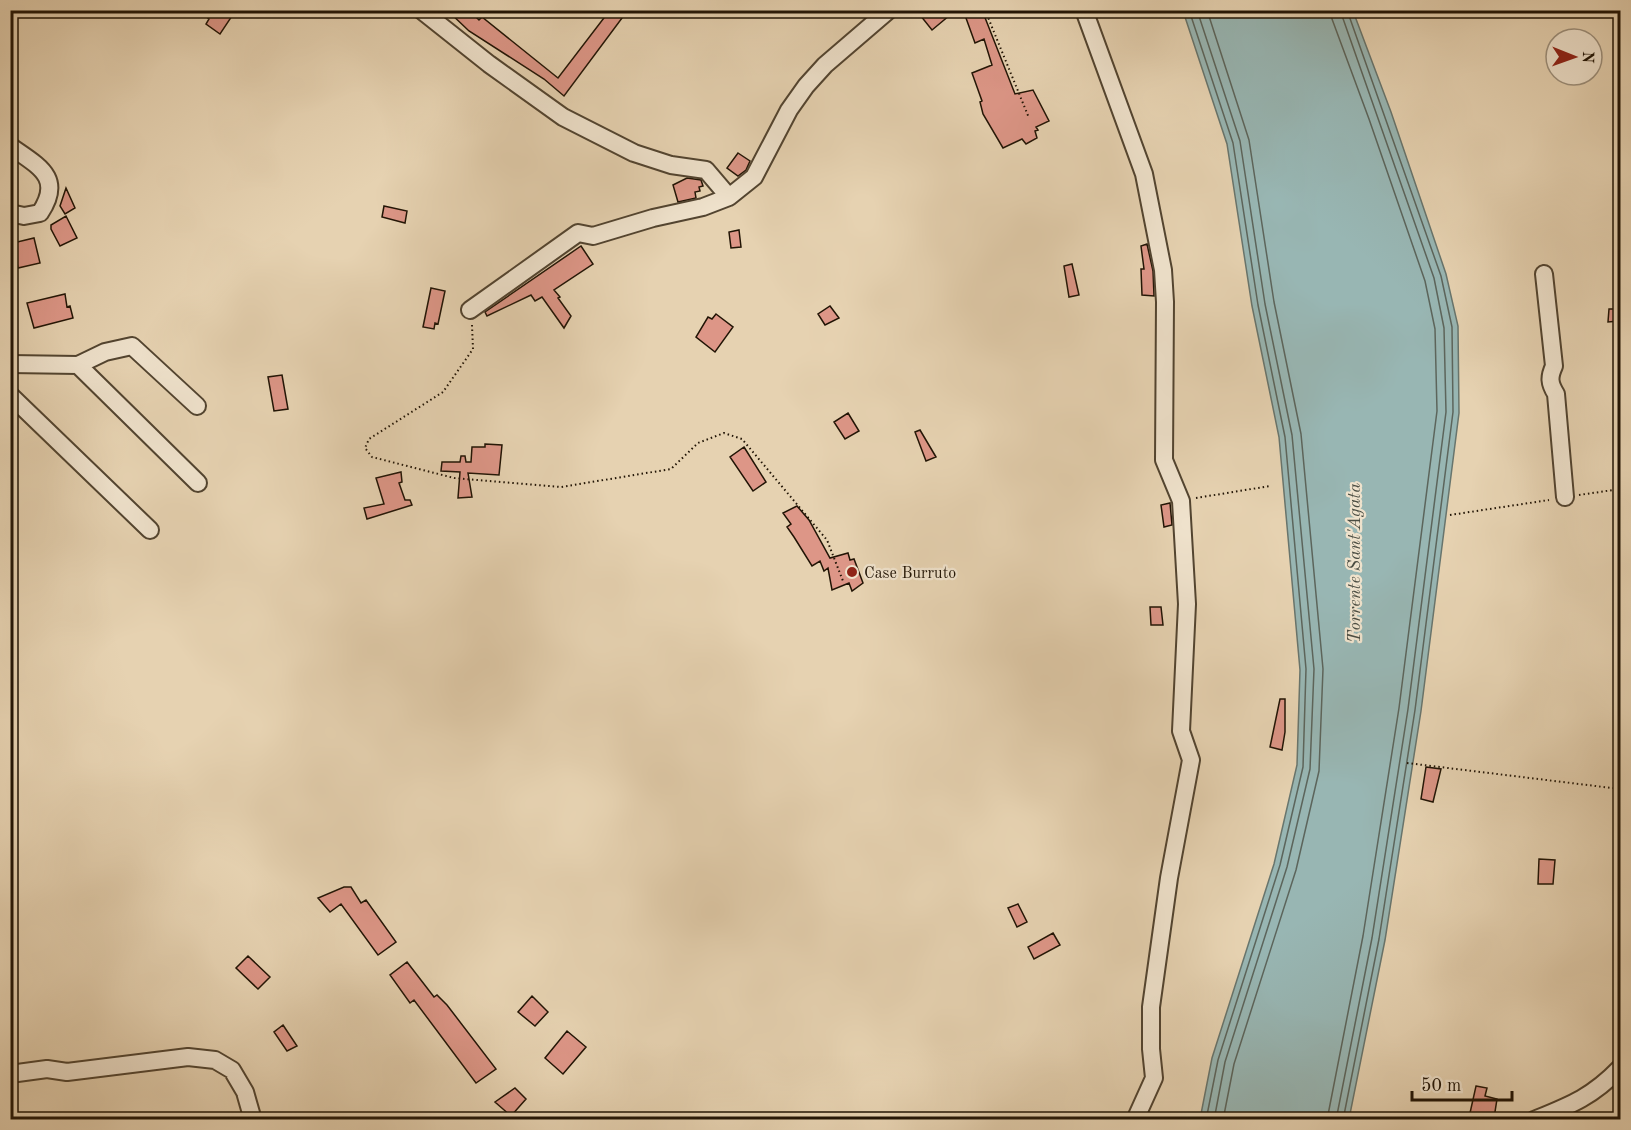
<svg xmlns="http://www.w3.org/2000/svg" width="1631" height="1130" font-family="'Old Standard TT',serif">
	<rect width="100%" height="100%" fill="#e6d2b1"/>
	<filter id="stains"><feTurbulence type="fractalNoise" baseFrequency=".00333" numOctaves="4"/><feColorMatrix values="0 0 0 0 .2 0 0 0 0 .09 0 0 0 0 .02 0 0 0 .5 -.17"/></filter>
	<radialGradient id="worn" r=".72"><stop offset=".6" stop-color="#630" stop-opacity="0"/><stop offset="1" stop-color="#630" stop-opacity=".3"/></radialGradient>
	<path fill="#98b6b3" stroke="#68756d" stroke-width="1.5" d="M1183 11H1353L1391 112 1446 274 1458 326 1459 413 1421 711 1385 940 1349 1119H1200L1212 1058 1274 864 1297 765 1300 670 1279 437 1252 306 1227 144Z"/>
	<g fill="none" stroke-linecap="round" stroke-linejoin="round">
		<path stroke="#5c655c" stroke-width="1.5" d="M1189 10 1233 143 1258 305 1285 437 1306 669 1303 767 1280 865 1218 1060 1206 1120
			M1197 10 1240 141 1265 304 1292 435 1314 669 1310 769 1287 867 1225 1062 1214 1120
			M1207 10 1249 140 1274 302 1301 434 1323 669 1319 771 1296 870 1234 1064 1223 1120
			M1327 1120 1363 936 1399 708 1437 411 1435 329 1425 281 1369 119 1332 19 1331 10
			M1336 1120 1372 938 1408 709 1446 412 1444 328 1434 278 1340 10
			M1343 1120 1379 939 1415 710 1453 412 1452 327 1441 276 1347 10"/>
	</g>
	<path fill="#dd9687" stroke="#211405" stroke-width="1.5" d="M197 10H224L232 16 220 34 206 24 209 19Z
		M447 10H469L479 20 482 17 558 78 610 10H628L564 96 544 79 469 31Z
		M916 10H956L932 30Z
		M978 10H982L1015 94 1033 90 1049 121 1036 127 1038 130 1035 131 1037 138 1026 144 1022 139 1003 148 983 114 980 102 982 101 972 73 992 65 984 39 975 43 966 18Z
		M738 153 750 161 746 170 738 176 727 168Z
		M687 178 701 180 703 186 699 187 700 191 695 192 696 198 678 202 673 185Z
		M66 188 75 208 65 214 60 206Z
		M384 206 407 211 405 223 382 217Z
		M66 216 77 238 60 246 51 229V225Z
		M739 230 741 247 731 248 729 232Z
		M34 238 40 263 18 268 13 243Z
		M1147 244 1153 271 1154 296 1142 295 1141 269H1144L1141 246Z
		M581 246 593 264 554 290 560 297 558 298 571 316 564 328 542 297 535 301 531 295 487 316 485 312Z
		M1072 264 1079 295 1069 297 1064 266Z
		M431 288 445 291 438 324 435 323 434 329 423 327Z
		M65 294 67 307 70 306 73 318 34 328 27 303Z
		M830 306 839 318 825 325 818 314Z
		M1609 309H1619V321L1608 322Z
		M716 314 733 327 715 352 696 337 708 317 712 319Z
		M282 375 288 409 274 411 268 377Z
		M848 413 859 431 845 439 834 422Z
		M920 430 936 457 926 461 915 432Z
		M485 444 502 445 499 475 468 473 472 497 458 498 460 472 441 471 442 462H460L461 456H465L466 462H471L472 447H485Z
		M744 447 766 482 753 491 730 457Z
		M401 472 402 482 399 483 405 500H410L412 505 367 519 364 508 384 504 376 478Z
		M1170 503 1172 525 1164 527 1161 505Z
		M797 506 809 520 830 558 848 553 850 560 854 559 863 583 852 591 849 583 832 590 828 568 824 571 820 561 812 566 794 537 787 527 791 524 783 513Z
		M1150 607H1161L1163 625H1151Z
		M1280 699H1285V732L1282 750 1270 747Z
		M1426 767 1441 769 1433 802 1421 799Z
		M1539 859 1555 860 1553 884H1538Z
		M344 887H351L361 903 366 900 396 942 378 955 341 904 330 912 318 898Z
		M1018 904 1027 922 1017 927 1008 908Z
		M1053 933 1060 945 1034 959 1028 947Z
		M248 956 270 977 258 989 236 968Z
		M407 962 434 997 437 995 447 1005 496 1069 476 1083 414 1000 410 1003 390 975Z
		M532 996 548 1012 535 1026 518 1012Z
		M283 1025 297 1046 287 1051 274 1032Z
		M567 1031 586 1047 563 1074 545 1058Z
		M1476 1086 1487 1088 1485 1096 1497 1099 1494 1118 1470 1113Z
		M515 1088 526 1099 511 1116 495 1102Z"/>
	<g fill="none" stroke-linecap="round" stroke-linejoin="round">
		<g stroke="#524430" stroke-width="20">
			<path id="minor" d="M421 10 489 64 563 117 634 153 671 165 706 170 729 197 754 177 789 110 806 86 825 65 889 10
				M1084 10 1144 174 1163 270 1165 302 1164 460 1181 501 1187 604 1181 731 1191 760 1169 878 1151 1007V1049L1154 1078 1135 1120
				M10 146C38 166 64 177 40 213L24 216 10 213
				M1544 274 1554 366C1549 377 1549 383 1556 394L1565 497
				M470 310 578 233 593 236 653 218 703 207 729 197
				M10 364 78 365 105 352 132 346 197 406
				M78 365 198 483
				M10 395 150 530
				M10 1074 47 1069 67 1072 188 1057 215 1060 232 1070 245 1092 253 1120
				M1534 1120C1571 1105 1592 1097 1620 1068"/>
		</g>
		<path stroke="#211405" stroke-width="2" stroke-dasharray="1.5 3" stroke-linecap="butt" d="M985 10 1029 118
			M472 325 473 349 443 392 369 439 365 448 372 457 454 478 561 487 671 469 698 443 724 433 742 439 827 540 843 581
			M1579 495 1620 489
			M1196 498 1270 486
			M1450 515 1549 500
			M1407 763 1620 789"/>
		<use href="#minor" stroke="#efe2cc" stroke-width="16"/>
	</g>
	<circle fill="#8f2418" stroke="#efe2cc" stroke-width="2" cx="852" cy="572" r="6"/>
	<g text-anchor="middle" stroke-width="4.5" stroke-linejoin="round" paint-order="stroke">
		<g font-size="16" fill="#211405" stroke="#efe2cc" text-anchor="start">
			<text x="864" y="578">Case Burruto</text>
		</g>
		<g font-size="18" font-style="italic" fill="#4b4d42" stroke="#efe2cc">
			<text transform="translate(1354 563) rotate(-90)" y="6">Torrente Sant'Agata</text>
		</g>
	</g>
	<rect width="1631" height="1130" fill="none" stroke="#e6d2b1" stroke-width="36"/>
	<rect x="12" y="12" width="1607" height="1106" fill="none" stroke="#211405" stroke-width="3"/>
	<rect x="18" y="18" width="1595" height="1094" fill="none" stroke="#211405" stroke-width="1.5"/>
	<g transform="translate(1574 57) rotate(91)"><circle r="28" fill="#efe2cc" stroke="#9d907c" stroke-width="1.5"/>
	<path d="M0-4.5L10 22L0 15L-10 22Z" fill="#8f2418"/>
	<text y="-9" font-size="16" font-weight="bold" text-anchor="middle" fill="#211405">N</text>
	</g>
	<path d="M1412 1091v9h100v-9" fill="none" stroke="#211405" stroke-width="3"/>
	<text x="1421" y="1091" font-size="18" fill="#211405" stroke="#efe2cc" stroke-width="4.5" paint-order="stroke">50 m</text>
	<rect width="100%" height="100%" filter="url(#stains)"/>
	<rect width="100%" height="100%" fill="url(#worn)"/>
</svg>
